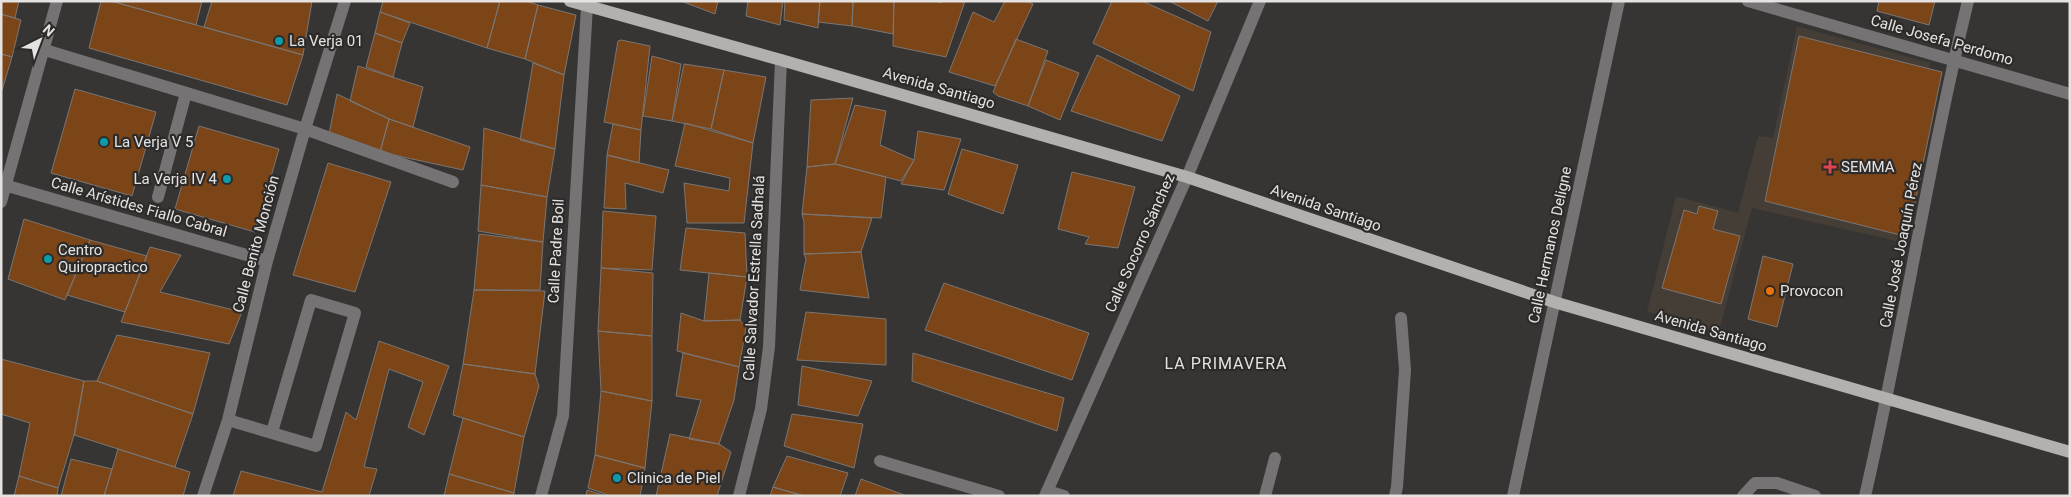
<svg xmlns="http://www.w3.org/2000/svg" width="2071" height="497" font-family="Roboto,sans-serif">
	<rect width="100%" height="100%" fill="#373533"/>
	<path fill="#453e37" d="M1797 26 1930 63 1897 241 1752 208 1719 331 1647 312 1676 196 1738 213 1758 136 1773 138Z"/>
	<path fill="#7c4518" stroke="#797674" d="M1 1H19L15 18 1 14Z
		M101 1H111L303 55 287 105 89 48Z
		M111 1H202L196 25Z
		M212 1H312L303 55 204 27Z
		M383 1H500L487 48 380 12Z
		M500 1H526L538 5 525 59 487 48Z
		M681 1H718L715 14Z
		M748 1H783L780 25 746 16Z
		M785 1H820L818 28 784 20Z
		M820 1H853L852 26 818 22Z
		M853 1H894L893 34 852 26Z
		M894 1H935L941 3V1H965L946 57 893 46Z
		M1005 1H1026L1033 4 995 86 949 72 973 12 994 22Z
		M1112 1H1142L1211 32 1193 91 1093 43Z
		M1169 1H1218L1208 21Z
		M1879 1H1935L1929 25 1877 11Z
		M538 5 576 15 564 75 525 59Z
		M380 12 410 23 402 43 375 33Z
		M1 14 21 20 12 57 1 54Z
		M375 33 402 43 393 77 366 67Z
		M1799 36 1942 72 1908 237 1765 201Z
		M1016 39 1048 51 1028 106 998 96 993 92Z
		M621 40 650 46 641 130 604 122 618 41Z
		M1 54 12 57 2 90H1Z
		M1097 55 1180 96 1162 141 1071 111Z
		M652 56 681 64 672 121 643 116Z
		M1046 60 1079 73 1060 120 1028 106Z
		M533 63 564 75 555 149 520 140Z
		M684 64 724 70 711 129 672 121Z
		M358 66 423 87 413 127 389 119 350 101Z
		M724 70 766 77 753 143 711 129Z
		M75 89 156 112 132 196 51 173Z
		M337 94 389 119 380 152 329 134Z
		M853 98 835 164 807 167 811 100Z
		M855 105 886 111 880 145 914 160 901 181 835 164Z
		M389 119 470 147 463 170 380 152Z
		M685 123 753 143 744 223H687L684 183 729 191 730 178 675 166Z
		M613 124 641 130 639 163 607 155Z
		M199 126 279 149 255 232 175 209Z
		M484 128 555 149 547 197 481 185Z
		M918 131 961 139 944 190 901 184 914 160Z
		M962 149 1018 165 1003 214 948 194Z
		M607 155 669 170 663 193 625 183 626 209 604 208Z
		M328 163 391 182 355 292 293 275Z
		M835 164 886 177 881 218 802 214 807 167Z
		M1072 172 1135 187 1118 248 1085 244 1089 237 1058 229Z
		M481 185 547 197 543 242 478 231Z
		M1699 206 1718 211 1713 229 1740 236 1721 304 1662 288 1684 210 1697 214Z
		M603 211 656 216 652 270 601 268Z
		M802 214 872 218 861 252 804 254V222Z
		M24 219 90 240 65 300 8 279Z
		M686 228 745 233 747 277 680 270Z
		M479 234 543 242 540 290H474Z
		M90 240 147 256 125 312 67 295Z
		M150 247 181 255 160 292 242 312 229 344 121 322Z
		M861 252 869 298 800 290 806 259 804 254Z
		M1763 256 1793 264 1777 327 1748 319Z
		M601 268 653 273 652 336 598 331Z
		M709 273 747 277 740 320 704 321Z
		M944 283 1089 333 1072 380 925 330Z
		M474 290 545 291 535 374 463 364Z
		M806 312 886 319V365L797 360Z
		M681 313 704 321 740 320 746 328 739 367 677 351Z
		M598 331 652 336V401L601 391Z
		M117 335 210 353 193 414 97 381Z
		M379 341 449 366 424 435 408 427 423 382 389 369 364 467 377 469 369 496H233L241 471 322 492 346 412 356 420Z
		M683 353 739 367 734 400 719 444 689 439 701 400 676 396Z
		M913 353 1064 398 1057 431 912 381Z
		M1 359 84 381 75 432 58 488 19 476 30 423 1 414Z
		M463 364 535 374 539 386 524 437 453 415Z
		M802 366 872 381 858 416 798 405Z
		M84 381H97L193 414 175 467 74 435Z
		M601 391 652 401 645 468 595 455Z
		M792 414 863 424 854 468 784 446Z
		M463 418 524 437 514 493 449 474Z
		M670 434 719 444 731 452 717 496H656Z
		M118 449 190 472 183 496H104Z
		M595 455 645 468 640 496H611L588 488Z
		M787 456 848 473 840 496H804L773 487Z
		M71 459 112 469 104 496H61Z
		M449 474 514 493 513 496H444Z
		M19 476 58 488 57 496H14Z
		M861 479 907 496H855Z
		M773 487 804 496H770Z
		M587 490 606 496H586Z"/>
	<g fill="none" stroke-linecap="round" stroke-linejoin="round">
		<path stroke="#757373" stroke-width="12" d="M1748 1 2070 94
			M45 50 305 129 453 182
			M1 184 267 261
			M158 197 186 93
			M1 202 57 1
			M228 420 316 446 355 313 311 300 272 432
			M880 461 999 496
			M1047 491 1064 496
			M203 496 228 420 267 261 305 129 345 1
			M541 496 563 416 587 6
			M739 496 761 409 769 347 781 60
			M1045 496 1187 177 1260 1
			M1265 496 1275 458
			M1395 496 1397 487 1405 370 1401 318
			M1513 496 1619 1
			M1743 496 1755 483H1777L1815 496
			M1865 496C1903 332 1928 165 1968 1"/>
		<path stroke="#b3b0af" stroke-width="12" d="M570 1 781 60 1187 177 1554 302 2070 452"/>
	</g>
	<g fill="#0f9aa8" stroke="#2d2b29" stroke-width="2">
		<circle cx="279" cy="41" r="5"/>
		<circle cx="104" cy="142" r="5"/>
		<circle cx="227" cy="179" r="5"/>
		<circle cx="48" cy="259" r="5"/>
		<circle cx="617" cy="478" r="5"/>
	</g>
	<path fill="#e0444e" stroke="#2d2b29" stroke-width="2" d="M1827.5 159.5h5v5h5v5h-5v5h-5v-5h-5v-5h5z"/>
	<circle fill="#e8710a" stroke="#2d2b29" stroke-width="2" cx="1770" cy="291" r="5"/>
	<g text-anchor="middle" stroke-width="4.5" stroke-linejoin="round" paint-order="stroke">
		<g font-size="15" fill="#e4e3e1" stroke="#2d2b29">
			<text transform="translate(1942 40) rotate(16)" y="5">Calle Josefa Perdomo</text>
			<text transform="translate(939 88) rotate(16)" y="5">Avenida Santiago</text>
			<text transform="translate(139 207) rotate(16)" y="5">Calle Arístides Fiallo Cabral</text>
			<text transform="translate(1326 208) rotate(19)" y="5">Avenida Santiago</text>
			<text transform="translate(1140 243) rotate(-66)" y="5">Calle Socorro Sánchez</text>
			<text transform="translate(256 244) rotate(-75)" y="5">Calle Benito Monción</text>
			<text transform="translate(1550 245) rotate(-78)" y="5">Calle Hermanos Deligne</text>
			<text transform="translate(1901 245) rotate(-79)" y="5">Calle José Joaquín Pérez</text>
			<text transform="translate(556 251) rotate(-87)" y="5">Calle Padre Boil</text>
			<text transform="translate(754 278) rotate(-87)" y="5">Calle Salvador Estrella Sadhalá</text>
			<text transform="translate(1711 331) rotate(16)" y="5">Avenida Santiago</text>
		</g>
		<g font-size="15" fill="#e4e3e1" stroke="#2d2b29" text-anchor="start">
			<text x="289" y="46">La Verja 01</text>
			<text x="114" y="147">La Verja V 5</text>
			<text x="1841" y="172">SEMMA</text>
			<text x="217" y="184" text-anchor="end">La Verja IV 4</text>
			<text x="58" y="255">Centro<tspan x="58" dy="17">Quiropractico</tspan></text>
			<text x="1780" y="296">Provocon</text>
			<text x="627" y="483">Clinica de Piel</text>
		</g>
		<g font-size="16" letter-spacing="1" fill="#e4e3e1" stroke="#2d2b29">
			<text x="1226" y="369">LA PRIMAVERA</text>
		</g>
	</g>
	<rect width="2071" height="497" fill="none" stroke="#e4e3e1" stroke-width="5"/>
	<g transform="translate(40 40) rotate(42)" stroke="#2d2b29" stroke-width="4" paint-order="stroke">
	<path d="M0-4L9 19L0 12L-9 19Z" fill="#e4e3e1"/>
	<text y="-8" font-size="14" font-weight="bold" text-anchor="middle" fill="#e4e3e1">N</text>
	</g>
</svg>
